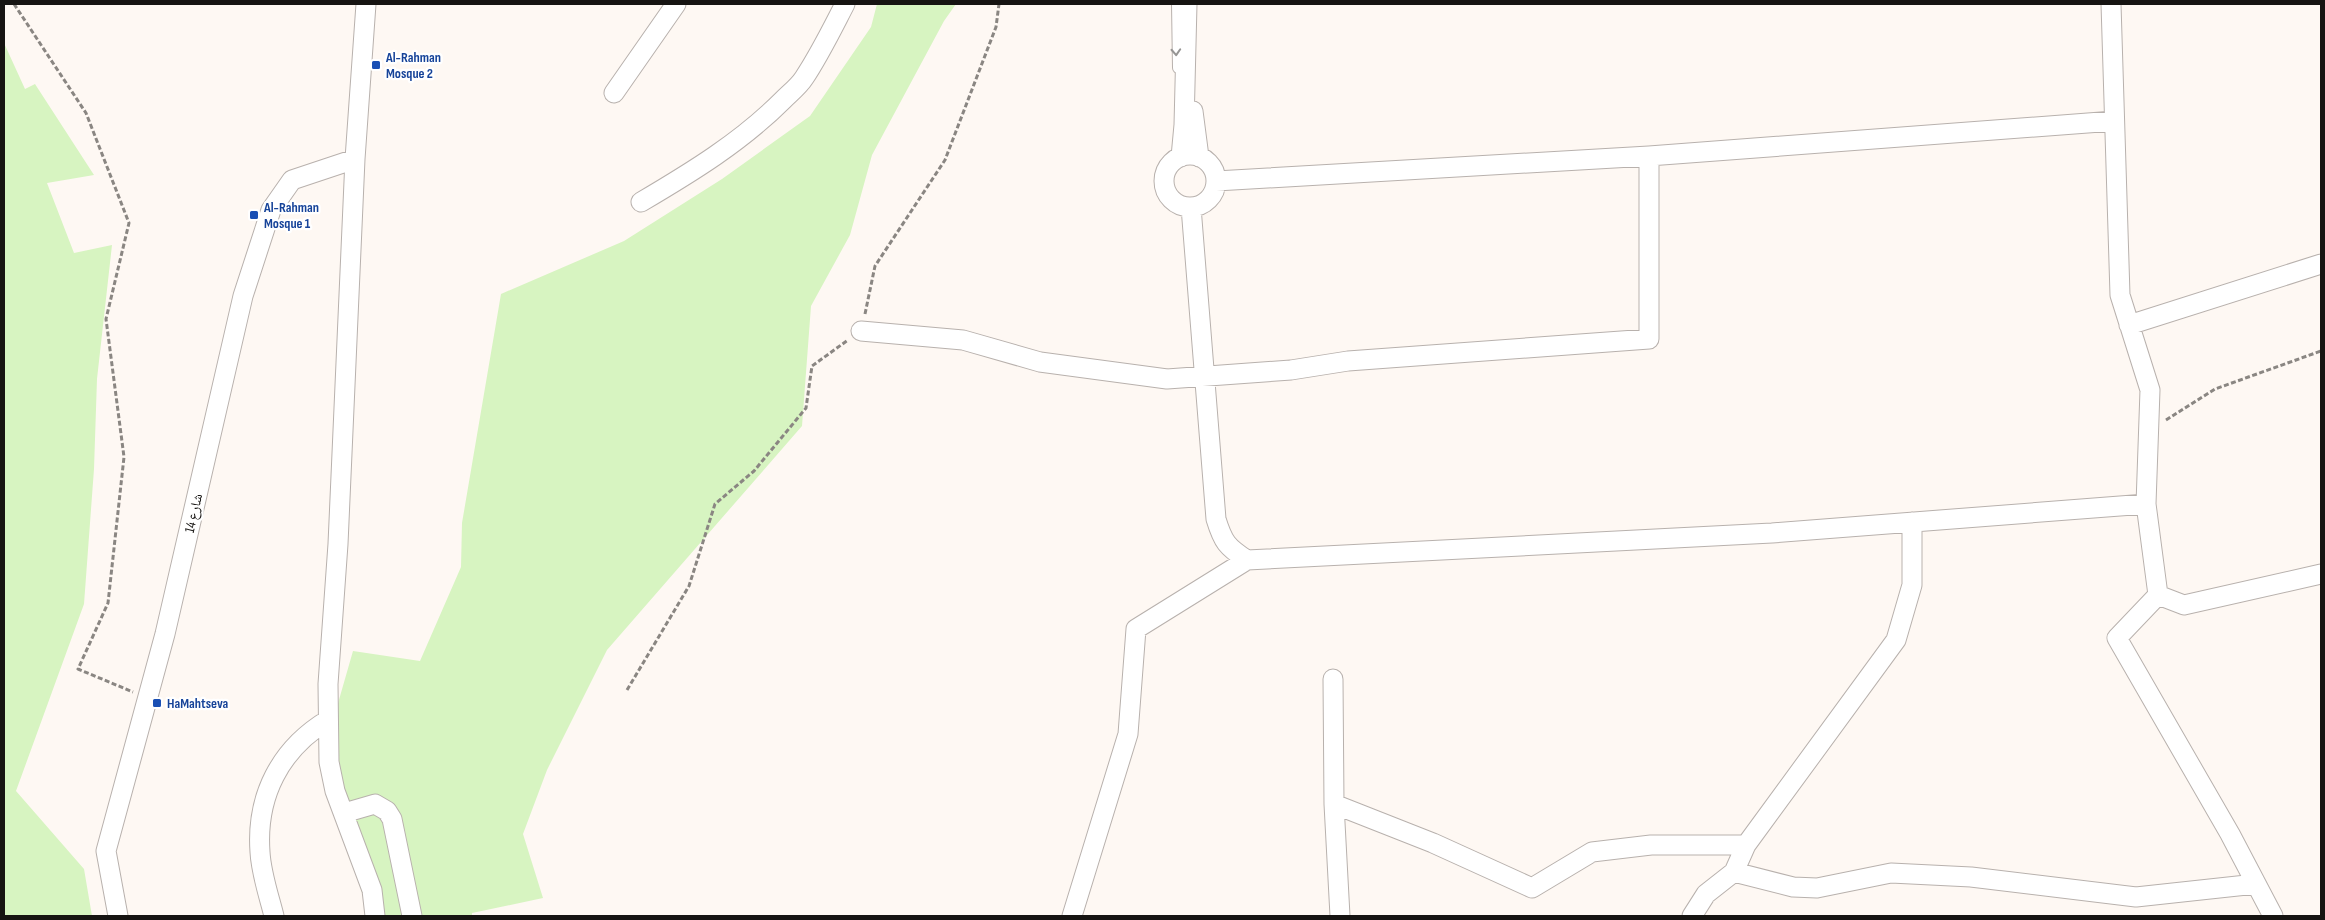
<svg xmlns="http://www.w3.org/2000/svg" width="2325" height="920" font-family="'Sofia Sans Condensed','Noto Naskh Arabic',sans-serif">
	<rect width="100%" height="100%" fill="#fef8f3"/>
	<path fill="#d7f4c1" d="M877 4H956L944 21 872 155 850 235 811 306 802 426 607 650 547 770 523 834 543 898 472 913V916H369L322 759 353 651 420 661 461 567 462 523 501 294 624 241 722 179 810 116 871 27Z
		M4 43 25 89 35 84 94 175 47 183 74 253 112 245 97 379 94 469 84 604 16 791 84 869 92 916H4Z"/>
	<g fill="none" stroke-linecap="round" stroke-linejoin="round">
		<g stroke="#b8b1ad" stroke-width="12">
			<path id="service" d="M1177 4 1178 68"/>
		</g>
		<g stroke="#b8b1ad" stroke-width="21">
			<path id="minor" d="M366 4 355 159 338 544 328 684 329 762 335 791 372 890 375 916
				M2111 4 2120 295 2150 390 2146 504 2158 595 2117 638 2230 834 2273 916
				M614 93 676 4
				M1193 111 1199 157
				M1164 181a26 26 0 1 1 52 0a26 26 0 1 1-52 0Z
				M1181 157 1184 125 1187 4
				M1216 181 1649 156 2114 121
				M641 202C692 172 741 142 783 100 790 93 799 86 804 78 820 54 832 29 845 4
				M1191 207 1216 519C1223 542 1227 547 1247 560L1772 533 2146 504
				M2129 325 2321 264
				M861 331 963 340 1040 362 1167 379 1291 370 1348 361 1649 339V156
				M2158 595 2184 605 2321 574
				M1333 679 1334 804 1340 916
				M1334 804 1433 843 1532 888 1592 852 1651 845H1746
				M344 813 375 804 387 811 392 819 412 916
				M1734 872 1793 887 1817 888 1891 873 1971 877 2136 897 2256 884
				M118 916 106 851 165 634 243 296 271 210 292 180 355 159
				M274 916C269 896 261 873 260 852 256 796 280 749 328 720
				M1072 916 1128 734 1136 629 1247 560
				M1692 916 1706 894 1734 872 1746 845 1896 640 1912 585V522"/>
		</g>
		<path stroke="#8a8682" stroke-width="3" stroke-dasharray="5 2.5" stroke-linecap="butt" d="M14 4 86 113 129 223 106 319 124 457 108 603 78 669 133 692
			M865 314 875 266 945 160 996 27 999 4
			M2166 420 2215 389 2321 351
			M627 690 689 586 715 504 754 471 806 408 812 366 848 340"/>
		<use href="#service" stroke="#fff" stroke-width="10"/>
		<use href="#minor" stroke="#fff" stroke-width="19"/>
	</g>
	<defs><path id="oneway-chevron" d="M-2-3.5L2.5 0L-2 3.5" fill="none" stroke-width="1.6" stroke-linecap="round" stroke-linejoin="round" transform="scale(1.25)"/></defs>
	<use stroke="#969594" href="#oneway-chevron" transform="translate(1176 52) rotate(87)"/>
	<g fill="#1a4fb4" stroke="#fff" stroke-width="2">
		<rect x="371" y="60" width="10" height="10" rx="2.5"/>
		<rect x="249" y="210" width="10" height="10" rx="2.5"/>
		<rect x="152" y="698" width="10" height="10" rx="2.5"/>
	</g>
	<g text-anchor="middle" stroke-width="4.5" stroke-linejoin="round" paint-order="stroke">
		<g font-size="14" font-weight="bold" fill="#164399" stroke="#fff" text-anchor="start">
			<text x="386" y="62">Al-Rahman<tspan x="386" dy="16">Mosque 2</tspan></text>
			<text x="264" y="212">Al-Rahman<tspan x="264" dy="16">Mosque 1</tspan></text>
			<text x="167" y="708">HaMahtseva</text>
		</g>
		<g font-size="14" fill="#161412" stroke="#fff">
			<text transform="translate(193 513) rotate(-77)" y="5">شارع 14</text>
		</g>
	</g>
	<rect width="2325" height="920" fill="none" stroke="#161412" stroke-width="10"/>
</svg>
